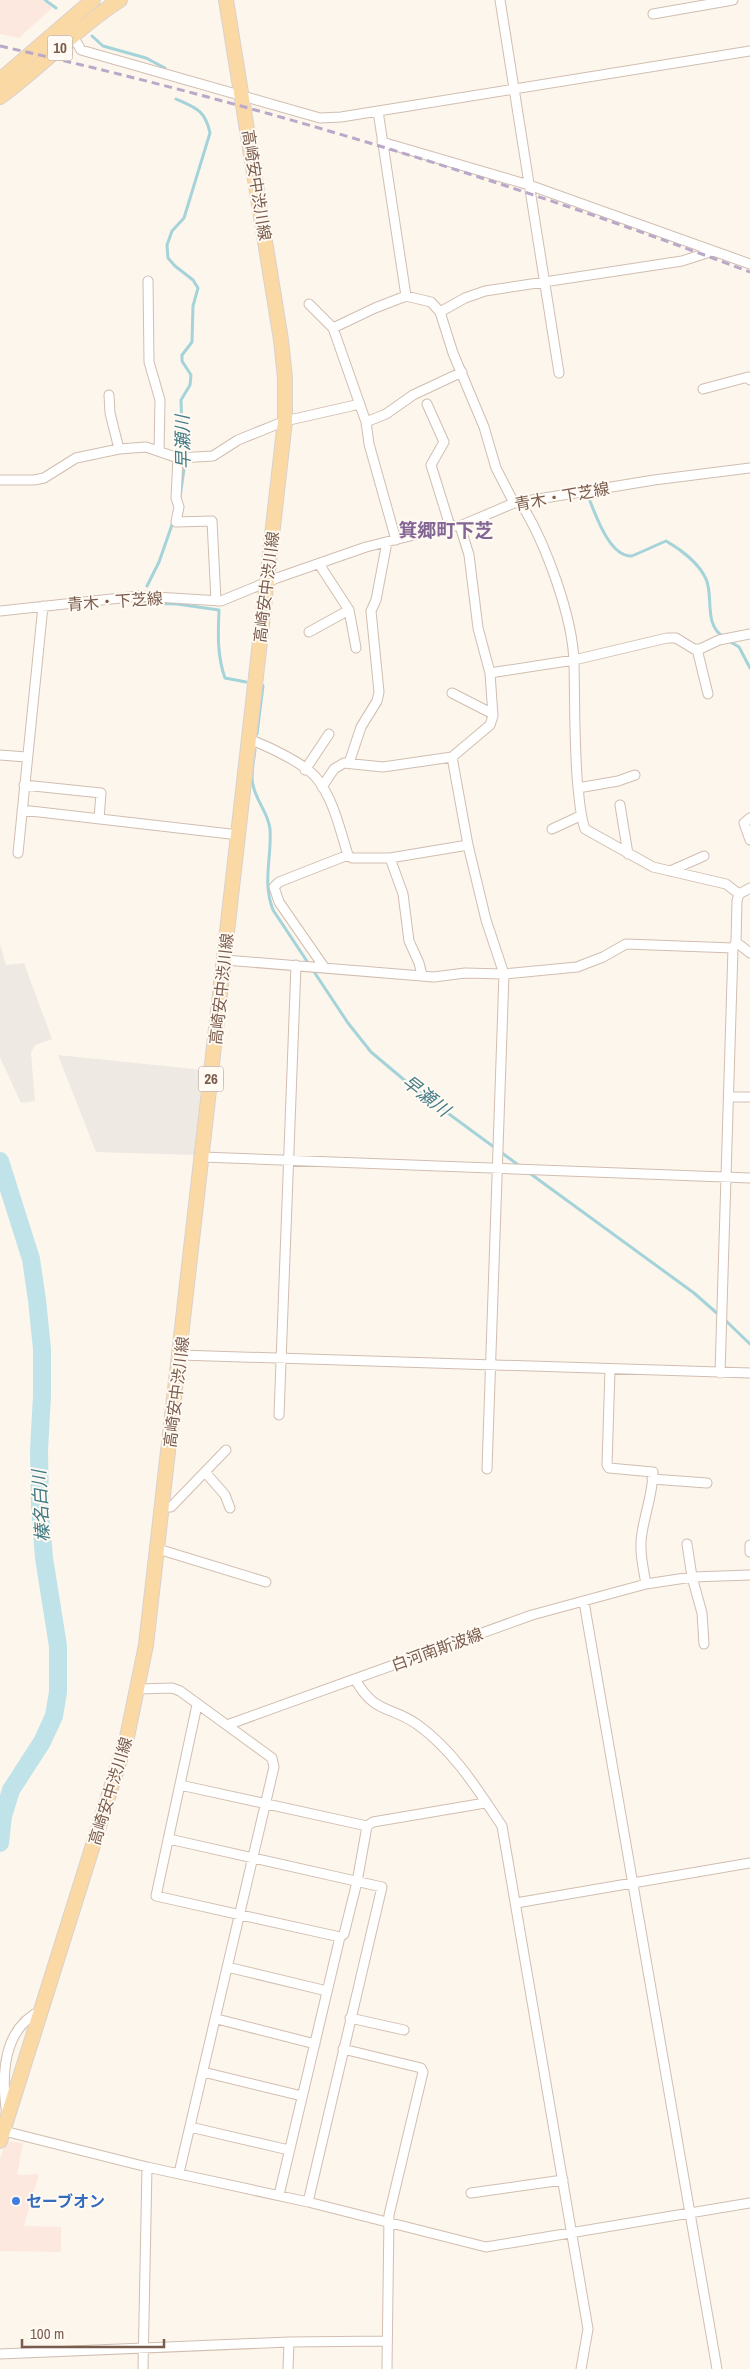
<svg xmlns="http://www.w3.org/2000/svg" width="750" height="2369" font-family="'Archivo Narrow','Noto Sans JP',sans-serif">
	<rect width="100%" height="100%" fill="#fdf6ec"/>
	<path fill="#fde8e0" d="M0 0H42L52 8 19 38 0 34Z
		M6 2141 23 2143 17 2175 39 2174 24 2226 61 2227V2252L0 2251V2159Z"/>
	<path fill="#efe9e4" d="M0 944 6 965 24 963 52 1039 35 1045 31 1053 35 1101 21 1103 0 1057Z
		M58 1055 203 1070 194 1155 96 1152Z"/>
	<g fill="none" stroke-linecap="round" stroke-linejoin="round">
		<path stroke="#a5d3da" stroke-width="3" d="M45 0 56 8
			M92 36 103 46 146 58 165 68
			M176 99C196 108 205 110 210 133L184 218 172 231 167 245 168 258 175 266 193 280 198 288 193 306 192 342 182 355V361L191 375 190 385 181 400 182 430 186 455 180 497
			M588 496C595 513 609 557 632 556L666 541C680 549 699 563 706 579 714 596 703 625 724 637
			M147 586 159 562 173 522
			M144 603 177 604 219 610C218 633 217 656 225 678L246 682
			M729 641 739 647 750 668
			M257 734 263 686 261 683
			M255 750C254 760 250 775 253 785 256 801 268 812 270 829 272 857 262 882 273 910L348 1023 371 1052 415 1089 521 1167
			M528 1172 694 1293 719 1315
			M724 1319 750 1344"/>
		<path stroke="#bfe3e8" stroke-width="18" d="M0 1161 31 1259 37 1300 42 1349V1396L39 1450 40 1506 44 1558 58 1646V1692L54 1716 42 1742 11 1790 3 1816 0 1843"/>
		<g stroke="#d1beb0" stroke-width="11">
			<path id="minor" d="M500 0 559 373
				M653 14 733 0
				M73 36 81 50 320 118 341 117 750 51
				M378 111 406 296 431 302 440 312 453 353 484 427 496 468 514 503
				M382 142 529 185 750 264
				M148 281 149 362 160 400 159 451
				M309 304 333 328 366 422 369 444 396 540
				M440 312 465 298 485 291 682 261 713 251
				M333 328 375 308 406 296
				M703 389 748 377 750 380
				M109 395 110 413 119 449
				M427 404 444 442 431 465 450 526
				M366 422 386 414 413 395 462 372
				M178 458 176 498 179 507 176 522 212 521 216 601
				M0 480H34L44 478 76 458 119 449 146 447 178 458 213 456 238 440 285 421 360 404
				M520 502C545 541 573 617 574 663 575 705 574 747 578 788 580 803 580 815 585 829L653 867 726 884 739 894 737 901 736 942 733 948 720 1373
				M349 610 356 648
				M0 611 139 596 221 601 277 578 366 547 450 526H460L514 503 654 480 750 468
				M309 632 349 610 319 564
				M697 649 708 694
				M490 673 574 660 667 638H676L694 649H700L719 640 750 634
				M452 693 493 714
				M249 739C267 746 307 764 318 780 334 801 340 830 348 855L352 858H390L468 845
				M0 755 26 757
				M452 757 468 845 486 920 504 974 487 1469
				M349 763 361 727 377 701 379 692 371 611 376 600 387 542
				M305 770 329 734
				M24 785 101 793 99 819
				M322 787 334 769 344 763 383 767 452 757 490 725 493 716 490 673 478 628 469 555 460 526
				M578 788 618 781 635 775
				M620 805 628 854
				M22 810 239 835
				M750 818 744 823 750 840
				M552 829 580 816
				M18 853 43 606
				M390 858 403 894 409 941 419 963 422 975
				M670 871 704 856
				M739 894 750 888
				M736 942 750 953
				M225 960 434 977 465 973 504 974 577 967 603 957 626 944 733 948
				M324 967 279 902 274 887 279 882 348 855
				M729 1097H750
				M202 1157 750 1178
				M180 1355 750 1373
				M610 1369 607 1465 609 1468 653 1472C653 1493 645 1513 642 1533 639 1550 643 1567 646 1584
				M279 1415 296 965
				M205 1472 225 1495 230 1508
				M652 1479 707 1483
				M163 1507H171L226 1450
				M687 1544 692 1577 702 1613 704 1644
				M750 1545V1552
				M158 1549 266 1582
				M584 1602 717 2369
				M355 1679C375 1715 390 1705 418 1725 454 1751 478 1790 502 1826L588 2329 581 2369
				M139 1689 172 1688 180 1691 272 1758 274 1767 179 2173
				M197 1705 156 1896 340 1937
				M227 1725 532 1615 646 1584 692 1577 750 1575
				M180 1785 367 1826 357 1882 344 1934 340 1937 279 2195
				M367 1826 373 1822 485 1803
				M169 1839 382 1887 308 2202
				M516 1903 750 1863
				M227 1967 327 1991
				M350 2018 404 2030
				M217 2019 315 2044
				M343 2049 421 2068 423 2072 389 2215 387 2369
				M203 2072 302 2096
				M7 2115C1 2077 2 2028 42 2010
				M190 2127 289 2150
				M4 2131 147 2167 308 2202 486 2247 750 2203
				M471 2193 563 2180
				M0 2354 289 2342 387 2341
				M143 2369 147 2167
				M288 2369 289 2342"/>
		</g>
		<g stroke="#dad1cd" stroke-width="16">
			<path id="primary" d="M0 80 93 0
				M0 97C42 67 76 28 120 0
				M0 2141 127 1737 146 1645 285 421V378L281 340 226 0"/>
		</g>
		<use href="#minor" stroke="#fff" stroke-width="9"/>
		<use href="#primary" stroke="#fbd9a5" stroke-width="14"/>
		<path stroke="#b9a8c9" stroke-width="3" stroke-dasharray="8 5" stroke-linecap="butt" d="M0 46C255 103 506 180 750 272"/>
	</g>
	<circle fill="#3f7fe0" stroke="#fffaf3" stroke-width="2" cx="16" cy="2201" r="5"/>
	<g text-anchor="middle" stroke-width="4" stroke-linejoin="round" paint-order="stroke">
		<g fill="#fffaf3" stroke="#a28b7f" stroke-width="1">
			<rect x="47.5" y="35.5" width="25" height="25" rx="4"/>
			<rect x="198.5" y="1066.5" width="25" height="25" rx="4"/>
		</g>
		<g font-size="15" font-weight="bold" fill="#7a5c4d">
			<text x="60" y="53">10</text>
			<text x="211" y="1084">26</text>
		</g>
		<g font-size="16" fill="#7a5c4d" stroke="#fffaf3">
			<text transform="translate(257 185) rotate(81)" y="6">高崎安中渋川線</text>
			<text transform="translate(562 496) rotate(-10)" y="6">青木・下芝線</text>
			<text transform="translate(266 587) rotate(-83)" y="6">高崎安中渋川線</text>
			<text transform="translate(115 601) rotate(-4)" y="6">青木・下芝線</text>
			<text transform="translate(221 989) rotate(-84)" y="6">高崎安中渋川線</text>
			<text transform="translate(176 1392) rotate(-83)" y="6">高崎安中渋川線</text>
			<text transform="translate(437 1649) rotate(-20)" y="6">白河南斯波線</text>
			<text transform="translate(110 1791) rotate(-73)" y="6">高崎安中渋川線</text>
		</g>
		<g font-size="16" font-weight="bold" fill="#366cbe" stroke="#fffaf3" text-anchor="start">
			<text x="26" y="2207">セーブオン</text>
		</g>
		<g font-size="18" font-style="italic" fill="#437c86" stroke="#fffaf3">
			<text transform="translate(183 442) rotate(-91)" y="6">早瀬川</text>
			<text transform="translate(426 1096) rotate(38)" y="6">早瀬川</text>
			<text transform="translate(41 1506) rotate(-93)" y="6">榛名白川</text>
		</g>
		<g font-size="19" font-weight="bold" fill="#846695" stroke="#fffaf3">
			<text x="446" y="537">箕郷町下芝</text>
		</g>
	</g>
	<path d="M22 2339v8h142v-8" fill="none" stroke="#7a5c4d" stroke-width="2.5"/>
	<text x="30" y="2339" font-size="15" fill="#7a5c4d" stroke="#fffaf3" stroke-width="4" paint-order="stroke">100 m</text>
</svg>
